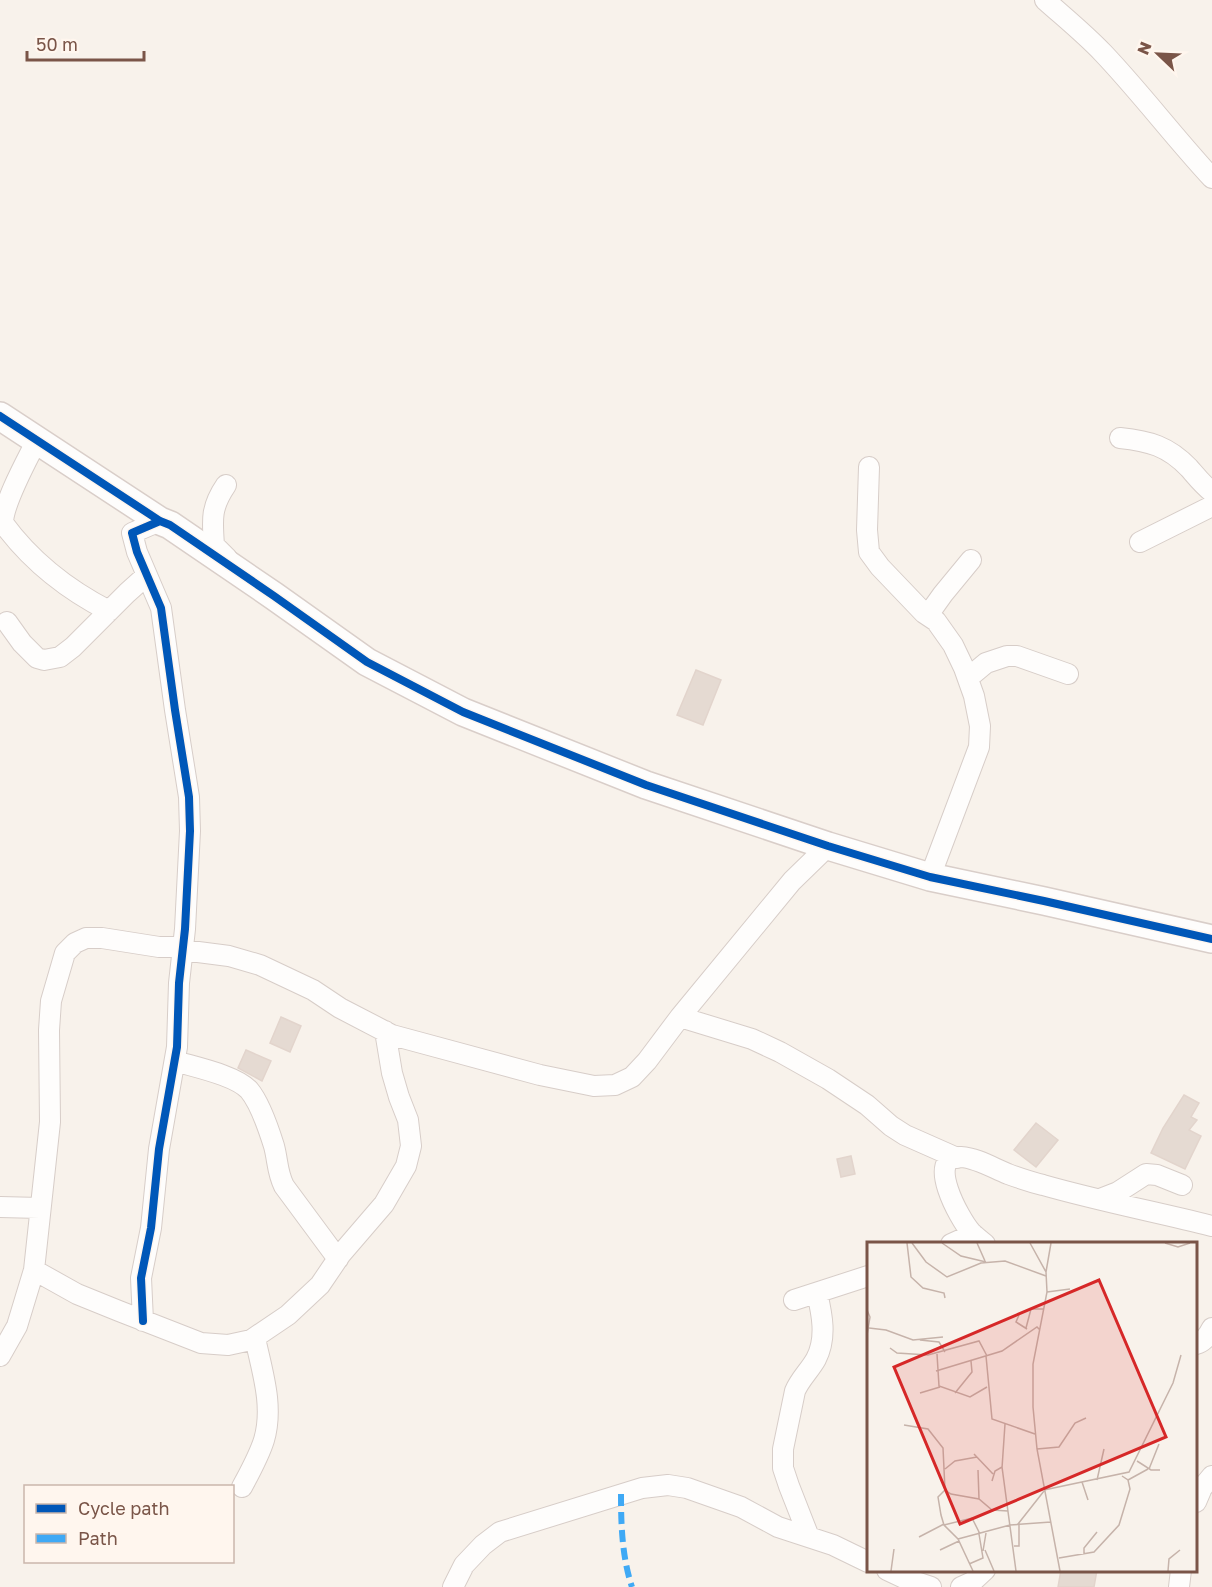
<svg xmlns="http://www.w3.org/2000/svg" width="1212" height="1587" font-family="'Golos Text',sans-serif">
	<rect width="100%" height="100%" fill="#f8f2eb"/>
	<path fill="#e5dad2" stroke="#e2d4cc" stroke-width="1.5" d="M696 670 721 680 703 725 677 715Z
		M281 1017 301 1026 290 1052 270 1043Z
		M246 1050 271 1061 262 1081 238 1068Z
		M1184 1095 1199 1103 1191 1117 1197 1120 1189 1130 1201 1136 1185 1169 1151 1153 1163 1128Z
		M1036 1123 1058 1140 1036 1167 1014 1150Z
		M851 1156 855 1174 841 1177 837 1159Z
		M1061 1570H1097L1094 1587H1058Z"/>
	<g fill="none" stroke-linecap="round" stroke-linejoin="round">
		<g stroke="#d7cdc8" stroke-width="22">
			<path id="street" d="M1045 0C1064 17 1085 34 1103 53 1141 93 1174 137 1212 178
				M1120 438C1149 441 1168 446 1189 468 1196 476 1203 485 1212 492
				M37 440C27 460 3 503 3 523 30 560 68 590 109 611
				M869 467 867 530 869 552 880 567 924 613 936 621 953 645 964 668 974 696 980 726 979 747 930 877
				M226 485C211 507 212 519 214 545L227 558
				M1140 542 1212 506
				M928 615 943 594 971 560
				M7 622 22 643 37 658 44 660 60 657 73 647 127 593 147 575
				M968 678 986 663 1007 656H1017L1068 674
				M182 952H198L229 956 260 965 313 990 340 1008 392 1035 540 1075 594 1086 615 1085 632 1077 647 1061 680 1017 792 881 828 846
				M680 1017 752 1039 780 1052 828 1079 867 1105 891 1126 905 1135 957 1158
				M175 1061C194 1067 235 1075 249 1090 260 1103 269 1130 274 1146 278 1161 277 1172 284 1186L338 1259
				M1100 1199 1118 1192 1146 1174 1157 1175 1182 1185
				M0 1207 40 1208
				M951 1244 973 1234
				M985 1244C980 1240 975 1236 971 1232 960 1220 924 1155 961 1157 977 1158 993 1168 1008 1174 1019 1178 1031 1182 1043 1185 1099 1201 1156 1212 1212 1226
				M34 1270 77 1294 119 1311 201 1343 228 1345 251 1340 288 1315 320 1285 341 1254 384 1204 406 1166 411 1146 408 1120 399 1097 392 1073 385 1031
				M794 1300 868 1276
				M143 1321 141 1278 151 1228 159 1149 177 1047 179 983 185 929 190 831 189 797 175 710 161 608 137 552 132 533 160 521
				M1196 1344C1204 1342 1208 1336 1212 1328
				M0 1356 17 1326 34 1270 50 1122 49 1030 51 1001 65 953 75 943 86 938H102L159 947H183
				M242 1487C250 1472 259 1456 264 1440 274 1406 262 1371 255 1338
				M1196 1502 1202 1488 1212 1476
				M809 1537 789 1486 783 1468V1449L795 1391C800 1379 810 1370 816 1359 827 1338 822 1314 817 1293
				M887 1570 904 1578 931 1587
				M453 1587 464 1565 483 1545 500 1532 642 1488 668 1485 687 1488 741 1507 778 1527 833 1545 868 1562
				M961 1587 972 1582 985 1570
				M1179 1587 1181 1570"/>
		</g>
		<g stroke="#d9cec9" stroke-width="30">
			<path id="secondary" d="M0 416 160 521 170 525 274 596 367 662 463 712 646 785 828 846 930 877 1044 901 1212 939"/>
		</g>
		<use href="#street" stroke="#fefdfc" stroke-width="20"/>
		<use href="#secondary" stroke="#fefdfc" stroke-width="27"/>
		<path stroke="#3fa9f5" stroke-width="6" stroke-dasharray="12 6" stroke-linecap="butt" d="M621 1494C621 1525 622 1557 632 1587"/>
		<g stroke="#fff6ee" stroke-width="11">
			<path id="cycleway" d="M0 416 160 521 170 525 274 596 367 662 463 712 646 785 828 846 930 877 1044 901 1212 939
				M143 1321 141 1278 151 1228 159 1149 177 1047 179 983 185 929 190 831 189 797 175 710 161 608 137 552 132 533 160 521"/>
		</g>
		<use href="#cycleway" stroke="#0057b8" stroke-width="8"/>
	</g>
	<g transform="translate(867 1242)">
		<rect width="330" height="330" fill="#f8f2eb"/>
		<path fill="none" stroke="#c6b3aa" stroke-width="1.5" d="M40 1 44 35 56 46 77 51 78 56M45 1 59 20 80 35 114 21 138 19 179 34M75 1 94 14 119 20M110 1 118 19M163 1 179 30 180 50 166 122V165L170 207 193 329M298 1 311 5 323 1M179 30 184 1M180 50 203 47M0 68 3 75 0 93M152 73 149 80 160 87M2 86 19 88 46 98 76 95M159 86 164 67H177M53 98 72 100 78 110M23 106 30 111 61 113 112 99 120 114M70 112 72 144 103 155 120 145M119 114 125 177 168 192M69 129 135 109 170 85 173 88M53 151 73 145M88 151 105 130 104 119M37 183 61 187 76 206 78 248 71 255 74 273 77 283 91 297 106 329M170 207 192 205 208 181 219 176M107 212 126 232M270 219 284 228H293M135 226 138 182M78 227 88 219 110 215M282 227 292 202M111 228 112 257M230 238 237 207M261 238 281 227M125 239 128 229 135 225 149 329M215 240 221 258M78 248 84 252 112 257 125 268 141 269M177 248 262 230 306 141 314 113M151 282 177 249M77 283 105 276 113 292M52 295 77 282M91 297 143 283 184 280M147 304H152V282M73 308 92 299M118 308 127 329M116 309 119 291M217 312V306L230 290M192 316 227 310 252 283 263 247 261 238 255 234M102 322 116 316 112 292M24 329 27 307M301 329 302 317 313 308"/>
		<path fill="#d62828" fill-opacity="0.15" stroke="#d62828" stroke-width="3" d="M232 38 299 195 93 282 27 125Z"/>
		<rect width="330" height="330" fill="none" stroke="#7a5548" stroke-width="3"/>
	</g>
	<rect x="24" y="1485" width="210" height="78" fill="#fff6ee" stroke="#cab6ac" stroke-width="1.5"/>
	<rect x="36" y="1504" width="30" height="9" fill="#0057b8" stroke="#cab6ac" stroke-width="1.5"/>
	<text x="78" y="1515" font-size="18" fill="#7a5548">Cycle path</text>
	<rect x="36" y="1534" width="30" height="9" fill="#3fa9f5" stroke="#cab6ac" stroke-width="1.5"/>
	<text x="78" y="1545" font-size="18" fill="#7a5548">Path</text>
	<g transform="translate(1158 54) rotate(293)" stroke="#fff6ee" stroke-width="4.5" paint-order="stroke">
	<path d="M0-4.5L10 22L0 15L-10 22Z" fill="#7a5548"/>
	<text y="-9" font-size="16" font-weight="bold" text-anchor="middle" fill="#7a5548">N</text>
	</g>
	<path d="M27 51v9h117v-9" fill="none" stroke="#7a5548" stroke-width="3"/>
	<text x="36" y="51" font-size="18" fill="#7a5548" stroke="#fff6ee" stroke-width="4.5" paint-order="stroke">50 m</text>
</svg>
